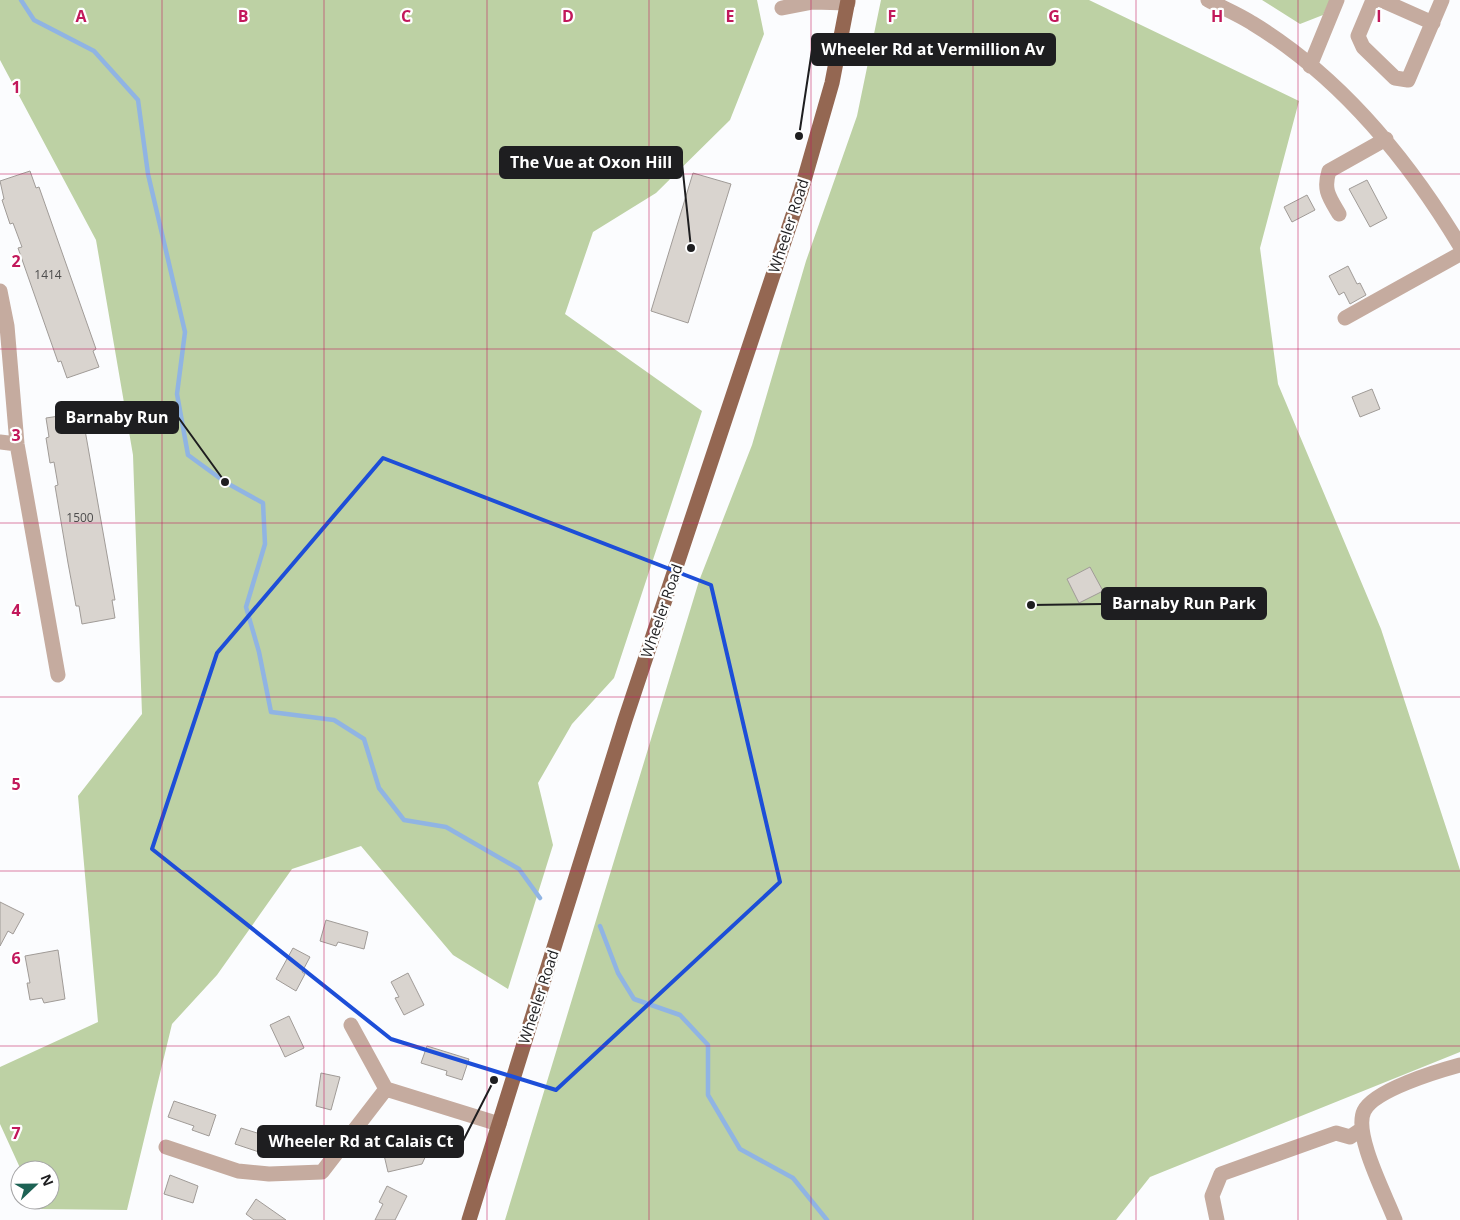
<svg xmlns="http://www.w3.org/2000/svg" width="1460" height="1220" font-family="'Open Sans',sans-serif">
	<rect width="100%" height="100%" fill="#fbfcfe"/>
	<path fill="#bdd1a4" d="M0 0H757L764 34 730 120 656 193 593 232 565 314 702 411 614 678 572 724 538 783 553 845 508 989 453 955 361 846 292 869 217 975 172 1024 127 1210 39 1209 35 1200H50V1170H21L0 1124V1067L98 1022 78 796 142 714 133 455 96 240 0 60Z
		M881 0H1089L1299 101 1260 248 1278 384 1381 629 1460 870V1052L1150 1177 1116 1220H505L699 581 752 445 806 261 857 116Z
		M1262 0H1330L1323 15 1300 24Z"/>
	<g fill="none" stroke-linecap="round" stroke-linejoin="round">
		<path stroke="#90b4e3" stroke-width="4.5" d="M21 0 34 20 94 51 138 100 148 174 185 332 177 394 188 455 225 482 263 503 265 544 246 607 259 652 271 712 334 720 364 739 379 788 404 820 446 827 519 869 540 898
			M600 926 618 973 634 999 680 1015 708 1045V1095L740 1149 793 1178 827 1220"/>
	</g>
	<path fill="#d9d4cf" stroke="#a09b97" d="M30 171 36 188 39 187 96 349 93 351 99 367 67 378 61 361 58 362 18 248 22 247 13 223 10 224 2 200 4 199 0 181Z
		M693 173 731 184 688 323 651 311Z
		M1367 180 1387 218 1370 227 1349 189Z
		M1307 195 1315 210 1292 222 1284 207Z
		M1348 266 1357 284 1360 283 1366 295 1350 304 1344 292 1339 295 1329 276Z
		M1372 389 1380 409 1360 417 1352 397Z
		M79 413 82 430H85L115 600H112L115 618 82 624 79 606H76L68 563 55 486 58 485 54 462 50 463 46 438 49 437 46 418Z
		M1090 567 1103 591 1079 603 1067 579Z
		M0 902 24 914 13 934 8 931 0 946Z
		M326 920 368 932 364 949 338 942 336 946 320 941Z
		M293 948 310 957 302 972 305 974 296 991 276 979Z
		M58 950 65 999 44 1003 42 998 30 1000 27 983H30L25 956Z
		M408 973 424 1005 404 1015 395 998 399 997 391 982Z
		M289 1016 304 1048 285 1057 270 1025Z
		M427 1046 469 1059 462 1080 446 1075 447 1071 421 1063Z
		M321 1073 340 1077 331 1110 316 1106Z
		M174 1101 216 1115 209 1136 192 1130 194 1126 168 1117Z
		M241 1128 270 1137 265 1154 235 1144Z
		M426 1141 428 1151 422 1164 388 1172 384 1155 410 1148 409 1145Z
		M170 1175 198 1186 193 1203 164 1194Z
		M387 1186 407 1196 395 1220H375L383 1204 379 1202Z
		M256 1199 286 1220H254L246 1214Z"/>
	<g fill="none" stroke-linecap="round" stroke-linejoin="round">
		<path stroke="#c5ab9f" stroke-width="15" d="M1208 0C1223 8 1238 14 1252 23 1341 77 1407 158 1460 246
			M1373 0 1358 36 1363 47 1395 78 1408 80 1442 0
			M1381 0 1433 23
			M782 8 813 2 848 3
			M1310 66 1337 0
			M1339 214C1329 197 1323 190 1329 171L1386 139
			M0 291 7 326 17 444 58 675
			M1345 318 1460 254
			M0 442 17 444
			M351 1025 386 1089 499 1124
			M166 1147 238 1171 269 1174 322 1172 386 1089
			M1217 1220 1212 1196 1221 1174 1336 1133 1350 1137 1362 1129
			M1395 1220C1386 1196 1353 1134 1364 1111 1374 1090 1438 1071 1460 1065"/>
		<path stroke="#946752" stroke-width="15" d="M469 1220 625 720 801 191 832 83 848 0"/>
	</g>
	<path fill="none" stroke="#1d4ed8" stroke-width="4" stroke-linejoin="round" d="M383 458 711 585 780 882 556 1090 391 1039 152 849 217 653Z"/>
	<path fill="none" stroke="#c2185b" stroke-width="1" stroke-opacity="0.55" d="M162 0V1220M324 0V1220M487 0V1220M649 0V1220M811 0V1220M973 0V1220M1136 0V1220M1298 0V1220M0 174H1460M0 349H1460M0 523H1460M0 697H1460M0 871H1460M0 1046H1460"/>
	<g text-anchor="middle" stroke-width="4.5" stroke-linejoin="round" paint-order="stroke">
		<g font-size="12" fill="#4d4c4c">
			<text x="48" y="279">1414</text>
			<text x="80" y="522">1500</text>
		</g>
		<g font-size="15" fill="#1e1e20" stroke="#fff">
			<text transform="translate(789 226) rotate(-72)" y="5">Wheeler Road</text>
			<text transform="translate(662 611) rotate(-71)" y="5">Wheeler Road</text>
			<text transform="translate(539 997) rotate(-72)" y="5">Wheeler Road</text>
		</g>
	</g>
	<g font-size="16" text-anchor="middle" font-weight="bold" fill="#c2185b" stroke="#fff" stroke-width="4.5" stroke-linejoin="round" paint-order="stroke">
		<text x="81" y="22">A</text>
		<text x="243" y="22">B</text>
		<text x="406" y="22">C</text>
		<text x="568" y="22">D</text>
		<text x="730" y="22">E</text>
		<text x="892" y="22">F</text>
		<text x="1054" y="22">G</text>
		<text x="1217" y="22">H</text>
		<text x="1379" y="22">I</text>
		<text x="16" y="93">1</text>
		<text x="16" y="267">2</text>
		<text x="16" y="441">3</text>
		<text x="16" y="616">4</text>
		<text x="16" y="790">5</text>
		<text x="16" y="964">6</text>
		<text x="16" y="1139">7</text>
	</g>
	<path fill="none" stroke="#1e1e20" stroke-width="2" d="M799 136L812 50M691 248L682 163M225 482L178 417M1031 605L1102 604M494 1080L463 1141"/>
	<g fill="#1e1e20" stroke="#fff" stroke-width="2">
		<circle cx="799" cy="136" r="5"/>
		<circle cx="691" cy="248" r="5"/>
		<circle cx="225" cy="482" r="5"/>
		<circle cx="1031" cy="605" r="5"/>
		<circle cx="494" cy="1080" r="5"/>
	</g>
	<g fill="#1e1e20" stroke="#1e1e20" stroke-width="2">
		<rect x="812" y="34" width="243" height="31" rx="5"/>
		<rect x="500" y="147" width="182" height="31" rx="5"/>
		<rect x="56" y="402" width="122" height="31" rx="5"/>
		<rect x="1102" y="588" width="164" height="31" rx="5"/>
		<rect x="258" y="1126" width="205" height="31" rx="5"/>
	</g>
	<g font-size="16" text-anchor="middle" font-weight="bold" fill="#fff">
		<text x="933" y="55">Wheeler Rd at Vermillion Av</text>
		<text x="591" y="168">The Vue at Oxon Hill</text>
		<text x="117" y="423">Barnaby Run</text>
		<text x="1184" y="609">Barnaby Run Park</text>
		<text x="361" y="1147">Wheeler Rd at Calais Ct</text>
	</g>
	<g transform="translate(35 1185) rotate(68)"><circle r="24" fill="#ffffff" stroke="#a5a5a6"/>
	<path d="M0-4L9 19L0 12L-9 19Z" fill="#1d6254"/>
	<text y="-8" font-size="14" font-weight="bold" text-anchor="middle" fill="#1e1e20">N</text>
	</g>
</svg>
